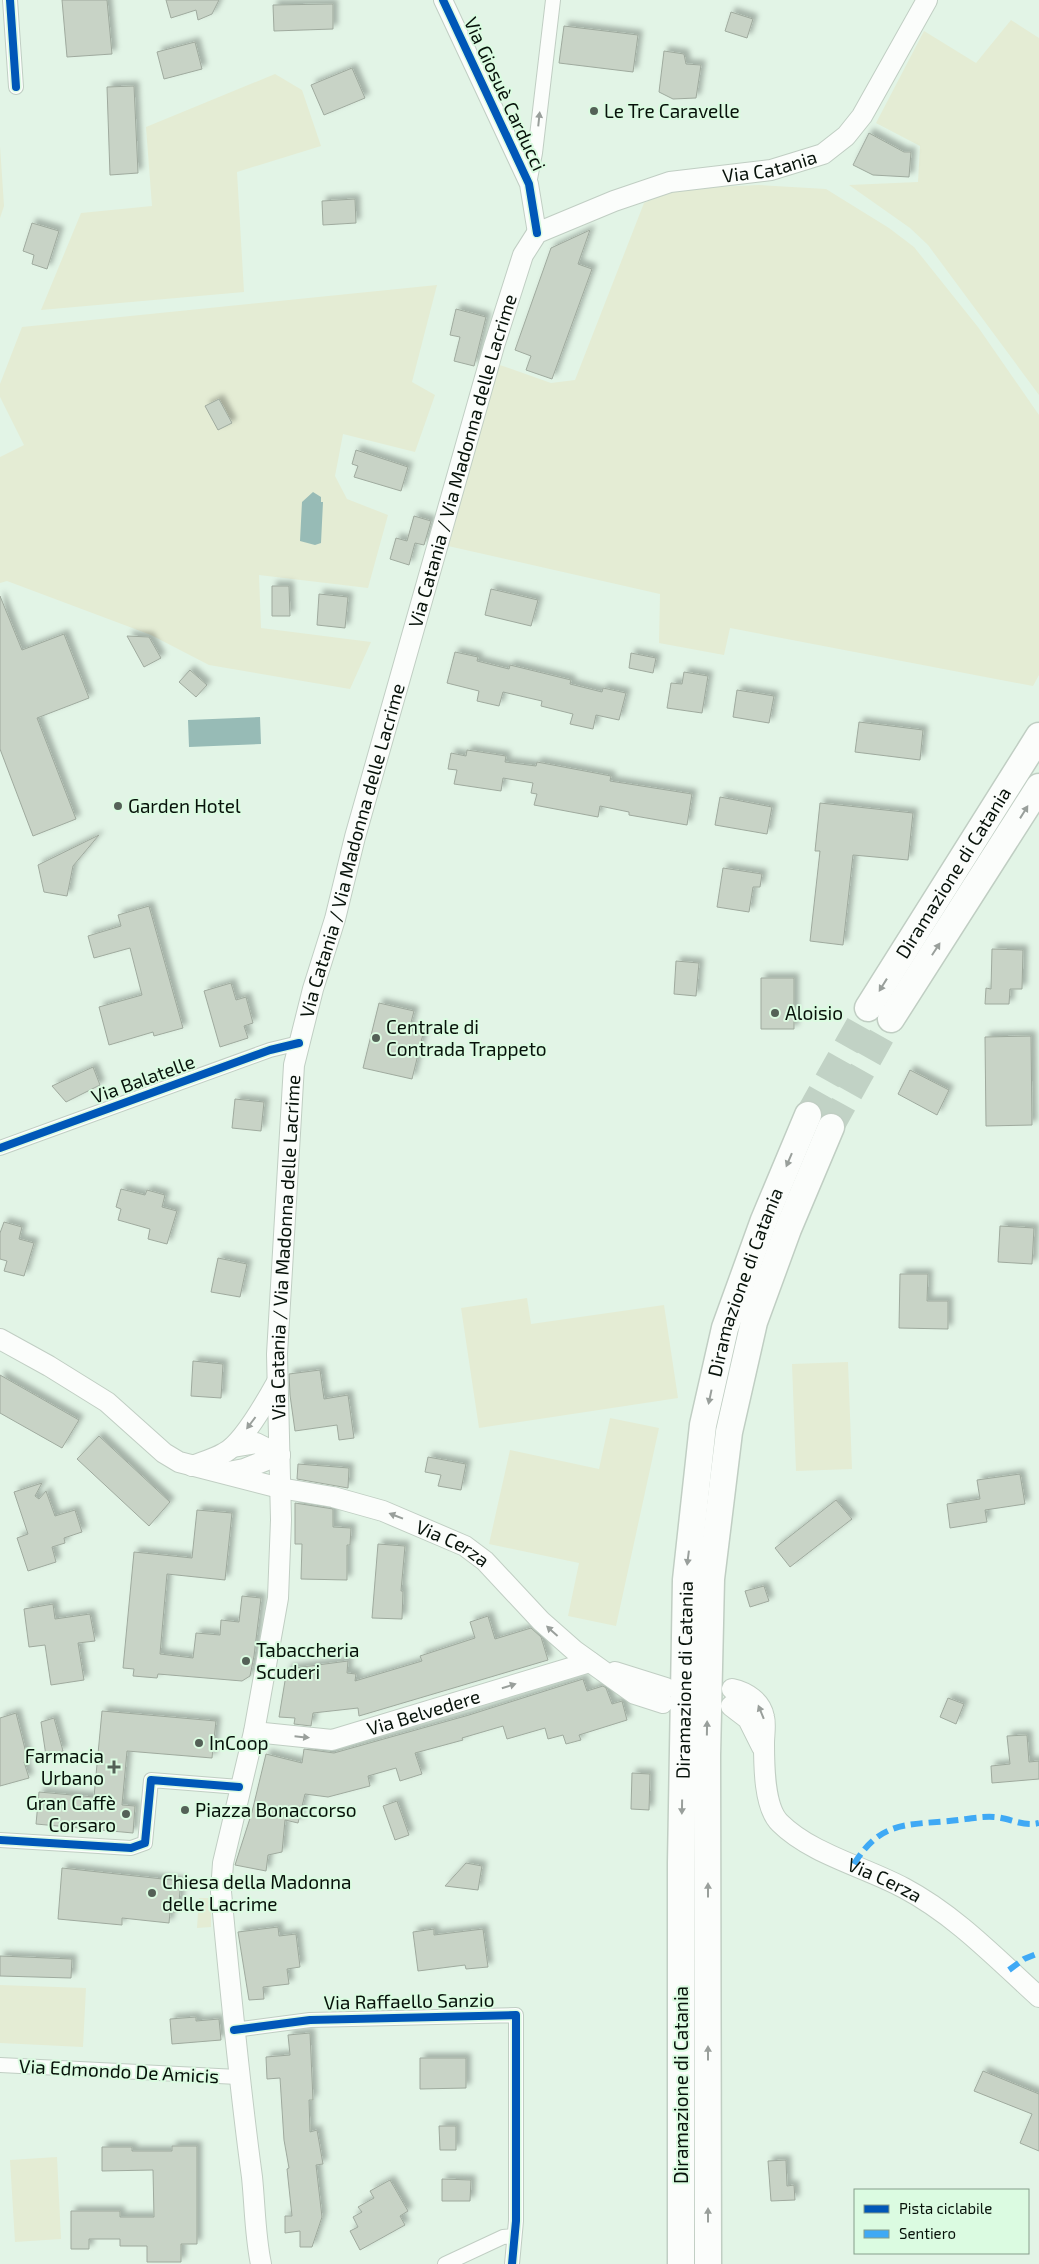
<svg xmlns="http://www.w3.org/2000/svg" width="1039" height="2264" font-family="'Exo 2',sans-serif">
	<defs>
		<filter id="shadow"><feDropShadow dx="4.5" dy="-4.5" stdDeviation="2.5" flood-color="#0004"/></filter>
	</defs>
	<rect width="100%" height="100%" fill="#e2f4e6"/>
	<path fill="#e4ecd4" d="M1011 20 1039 38V395L928 245 910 228 849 185 918 182 920 146 876 123 924 31 976 63Z
		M275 74 302 90 321 146 237 172 244 292 41 310 81 213 152 206 146 127Z
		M0 146 4 206 0 218Z
		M759 185 826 189 889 228 914 247 978 327 1039 415V675L1033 686 730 628 724 655 659 643 660 594 448 546 497 364 551 383 575 380 644 203 665 194 693 188Z
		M437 285 412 382 435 395 415 452 343 434 335 476 347 499 388 515 368 588 259 575 261 628 371 642 350 689 209 665 151 635 7 581 0 583V457L24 445 0 397V384L22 327Z
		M527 1298 531 1324 664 1305 678 1398 479 1428 461 1308Z
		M848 1362 852 1469 796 1471 792 1364Z
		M610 1418 659 1428 616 1626 568 1616 579 1563 489 1544 510 1450 599 1469Z
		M199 1898H211V1927L197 1928Z
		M0 1985 86 1988 83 2047 0 2043Z
		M57 2157 61 2239 15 2242 10 2160Z"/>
	<path fill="#97bbb6" d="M313 492 321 497V502H323L321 543 315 545 300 541 302 502Z
		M260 717 261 744 189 747 188 720Z"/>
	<path fill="#c8d3c6" stroke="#9faa9e" filter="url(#shadow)" d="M62 0H107L112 54 67 57Z
		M166 0H219L212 14 198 20 196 10 171 18Z
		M333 4V29L274 31 273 5Z
		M731 12 753 19 747 38 725 31Z
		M564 26 638 35 633 72 559 63Z
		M195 42 202 69 164 79 157 52Z
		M664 51 684 54 686 64 701 65 696 98 673 99 659 92Z
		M352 68 365 98 324 115 311 85Z
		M134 86 138 173 110 175 107 87Z
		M869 133 904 152H911L909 177 873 175 853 165Z
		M355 199 356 223 323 225 322 201Z
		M32 223 59 231 47 269 32 264 34 255 23 251Z
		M590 230 578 264 592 269 552 379 526 370 531 356 515 350 551 248Z
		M456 309 486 317 474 366 454 361 460 337 450 335Z
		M219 399 232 423 218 430 205 406Z
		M356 450 408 467 401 491 354 477 358 466 352 464Z
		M414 516 431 521 424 545 415 543 409 565 390 559 396 538 407 541Z
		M272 586H289L290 616H272Z
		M491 589 538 600 531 626 485 615Z
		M319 594 348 597 345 628 317 625Z
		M0 596 22 650 64 634 89 698 37 718 76 819 33 836 0 749Z
		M127 636 149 637 161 658 144 667Z
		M455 652 478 657 477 661 509 669 510 665 571 680 570 684 602 692 603 688 626 693 619 720 596 715 593 729 570 724 573 714 541 706 542 701 503 692 499 706 477 701 479 691 447 683Z
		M631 653 656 658 653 673 629 668Z
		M190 670 207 685 196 697 179 682Z
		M684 672 708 676 702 713 667 708 671 683 682 684Z
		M737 690 774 696 769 723 733 717Z
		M859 722 923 730 920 760 855 752Z
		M467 750 506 756 505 762 536 766 537 762 611 776 610 781 692 794 687 825 629 815V812L600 806 598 817 534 805 537 794 531 793 533 783 503 778 501 791 454 784 457 770 448 769 451 753 466 756Z
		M720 797 772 807 767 834 715 825Z
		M820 803 913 813 908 860 853 855 843 945 810 941 820 851H815Z
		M99 835 73 866 67 896 44 892 38 865Z
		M723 868 762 874 760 887H753L749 912 717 907Z
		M149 906 183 1028 154 1036 153 1032 109 1045 99 1007 142 995 130 948 94 958 88 936 121 926 118 915Z
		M992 949 1023 950 1022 989H1010L1009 1004H985L986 988 991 989Z
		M676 961 699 963 696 996 674 994Z
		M761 978H794V1029H761Z
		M231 983 236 1000 246 997 253 1023 244 1026 248 1038 220 1047 204 991Z
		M379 1003 414 1011 409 1030 423 1034 412 1079 363 1068Z
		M1031 1036 1032 1125 986 1126 985 1037Z
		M93 1067 100 1085 66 1102 52 1086Z
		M910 1070 949 1090 937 1115 898 1094Z
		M235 1099 264 1102 261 1131 232 1128Z
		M121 1189 145 1195 147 1190 165 1195 162 1207 177 1211 167 1244 148 1239 150 1229 118 1220 121 1209 116 1207Z
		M4 1222 22 1227 19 1239 34 1243 24 1276 4 1271 7 1261 0 1259V1233Z
		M1000 1226 1034 1228 1032 1264 998 1262Z
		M218 1258 247 1264 240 1297 211 1292Z
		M900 1274H928L927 1301H948V1329L899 1328Z
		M193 1361 223 1364 221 1398 191 1396Z
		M320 1370 324 1399 348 1395 354 1438 339 1440 337 1425 295 1431 290 1395 289 1374Z
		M0 1375 79 1420 62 1448 0 1413Z
		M99 1436 170 1502 149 1526 77 1459Z
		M428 1457 466 1464 461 1490 438 1486 441 1475 425 1472Z
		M298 1464 349 1468 348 1488 297 1479Z
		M1020 1474 1025 1504 985 1510 987 1522 950 1528 947 1504 980 1499 977 1480Z
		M42 1483 35 1496 39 1499 46 1491 55 1516 75 1510 82 1532 64 1538 65 1543 52 1547 56 1562 28 1571 17 1538 28 1534 14 1492Z
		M836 1500 852 1519 790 1567 775 1548Z
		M295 1503 333 1509V1527L351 1528 350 1545H347V1580L301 1579 302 1544H295Z
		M197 1510 232 1513 225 1580 167 1574 160 1654 193 1658 196 1633 220 1635 221 1620 239 1622 242 1596 261 1598 254 1656 250 1676 242 1681 158 1674 157 1678 133 1676 134 1669 123 1668 134 1552 192 1558Z
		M378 1544 405 1546 401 1591H403L402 1619 372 1618Z
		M764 1586 769 1601 750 1607 745 1591Z
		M53 1604 55 1619 90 1614 95 1641 78 1643 84 1680 51 1685 45 1645 29 1647 24 1609Z
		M488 1616 495 1639 531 1628 541 1637 548 1660 359 1716 358 1708 313 1713 311 1726 294 1724 295 1718 279 1717 287 1669 348 1661 347 1673 356 1674 355 1681 422 1661 420 1656 475 1638 470 1622Z
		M583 1679 587 1691 603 1686 606 1688 612 1704 622 1701 627 1720 579 1735 581 1740 566 1744 563 1735 548 1739 545 1728 507 1739 503 1726 462 1738 463 1740 415 1753 422 1774 400 1781 396 1768 368 1776 370 1786 328 1797 305 1794 298 1823 285 1820 282 1852 268 1855 266 1871 235 1865 252 1812 266 1754 302 1763 304 1749 334 1753 469 1715Z
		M948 1698 964 1704 956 1724 940 1717Z
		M102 1711 216 1721 212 1758 127 1751 122 1805 135 1806 133 1833 36 1824 39 1792 94 1797Z
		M16 1713 28 1761 24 1762 29 1778 0 1786V1718Z
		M54 1718 63 1751 46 1756 41 1722Z
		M1027 1735 1029 1762 1039 1761V1779L992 1783 991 1766 1010 1764 1007 1736Z
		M632 1773 650 1774 649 1810 631 1809Z
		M397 1801 409 1835 395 1840 383 1806Z
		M466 1863 482 1866 478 1890 445 1886Z
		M62 1868 181 1881 178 1912H170L169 1923 122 1918V1925L58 1919Z
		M278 1927 279 1936 296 1934 300 1967 287 1969 289 1984 263 1987 264 1999 249 2000 238 1932Z
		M434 1929V1935L483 1929 488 1967 466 1969 465 1965 418 1971 413 1932Z
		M0 1956 72 1959 71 1978 0 1976Z
		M196 2017V2021L219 2019 221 2040 172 2044 170 2019Z
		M310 2033 313 2100H309L310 2132 317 2130 323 2164 316 2165 322 2217 312 2247H300V2231L285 2233V2216H292L287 2169 289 2168 284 2140 280 2078 267 2079 266 2057 290 2055 288 2035Z
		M420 2058H466V2088L420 2089Z
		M983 2071 1039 2094V2151L1020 2143 1032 2114 974 2091Z
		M439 2126H456V2150H440Z
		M172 2146H197V2244H181V2262H147V2246H120V2239H89V2249H71V2211H120V2217H154L153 2170 102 2171V2147H132V2151H172Z
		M786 2160 787 2186 794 2185 795 2200 771 2201 768 2161Z
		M442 2179 471 2180 470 2201H442Z
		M390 2180 408 2211 400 2216 405 2225 360 2250 350 2231 358 2227 353 2217 362 2212 358 2207 374 2198 370 2191Z"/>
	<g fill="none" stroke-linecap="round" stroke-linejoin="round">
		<path stroke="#c1d2c5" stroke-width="26" stroke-dasharray="26 13" stroke-linecap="butt" d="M808 1115 868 1008
			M831 1127 891 1019"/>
		<g stroke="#c0cec3" stroke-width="16">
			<path id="minor" d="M10 0 16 87
				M529 184 535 153 553 0
				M0 1148 270 1050 299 1043
				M0 1840 131 1848 145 1843 151 1780 239 1787
				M234 2030 310 2020 516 2015V2221L512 2264
				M0 2065 238 2077
				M445 2264 503 2237 514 2236"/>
		</g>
		<g stroke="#c0cec3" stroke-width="20">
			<path id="tertiary" d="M443 0 529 184 537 233"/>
		</g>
		<g stroke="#c0cec3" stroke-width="22">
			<g id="secondary">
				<path id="s1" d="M0 1339 49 1366 107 1402 164 1453 179 1462 280 1488 333 1497 383 1511 465 1546 485 1561 541 1621 575 1651 635 1694 663 1703"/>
				<path d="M233 1447 256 1443 280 1455"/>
				<path d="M192 1466C202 1462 214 1459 224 1453 242 1444 267 1400 277 1382"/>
				<path d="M228 1472 244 1469 280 1455"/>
				<path d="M615 1672 666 1688"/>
				<path id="s2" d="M732 1689C746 1692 761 1701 764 1717 766 1725 764 1735 764 1743 764 1765 764 1808 780 1823 811 1854 865 1867 904 1888 955 1915 996 1958 1039 1997"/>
				<path d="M731 1706 748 1719 762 1747"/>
				<path id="s3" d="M254 1732 332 1740 590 1662"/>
				<path id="s4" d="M261 2264C255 2236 255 2206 252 2177 239 2082 230 1987 221 1892L223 1863 254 1732 278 1598 281 1520 277 1354 294 1065 313 989 335 919 355 837 494 346 523 255 537 233 614 201 670 182 771 170 823 154 846 136 862 116 927 0"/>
			</g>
		</g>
		<g stroke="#c0cec3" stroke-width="29">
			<g id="motorway">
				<path id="s5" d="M868 1008 1039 736"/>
				<path d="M891 1019 1039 787"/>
				<path id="s6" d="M681 2264V1863L686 1580 703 1425 725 1328 764 1220 808 1115"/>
				<path d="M708 2264 707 1755 711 1579 729 1432 754 1322 788 1229 831 1127"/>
			</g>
		</g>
		<use href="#minor" stroke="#fbfdfb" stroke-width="14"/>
		<use href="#tertiary" stroke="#fbfdfb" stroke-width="18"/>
		<use href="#secondary" stroke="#fbfdfb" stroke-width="20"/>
		<use href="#motorway" stroke="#fbfdfb" stroke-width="26"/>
		<path stroke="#3fa9f5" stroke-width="6" stroke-dasharray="12 6" stroke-linecap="butt" d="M854 1864C880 1822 904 1825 949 1821 963 1820 980 1816 994 1817 1010 1818 1023 1827 1039 1823
			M1009 1970 1024 1959 1039 1953"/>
		<g stroke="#dbfbe1" stroke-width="11">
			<path id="cycleway" d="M10 0 16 87
				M443 0 529 184 537 233
				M0 1148 270 1050 299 1043
				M0 1840 131 1848 145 1843 151 1780 239 1787
				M234 2030 310 2020 516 2015V2221L512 2264"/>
		</g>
		<use href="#cycleway" stroke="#0057b8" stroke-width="8"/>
	</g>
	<defs><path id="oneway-solid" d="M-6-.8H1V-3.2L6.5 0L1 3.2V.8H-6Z" transform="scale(1.25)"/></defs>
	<g fill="#999f9b">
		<use href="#oneway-solid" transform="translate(539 119) rotate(-84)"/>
		<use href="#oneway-solid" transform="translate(1024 812) rotate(-58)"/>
		<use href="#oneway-solid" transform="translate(936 949) rotate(-57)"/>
		<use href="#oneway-solid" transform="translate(883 985) rotate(122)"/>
		<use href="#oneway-solid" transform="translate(789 1160) rotate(113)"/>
		<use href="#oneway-solid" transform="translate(710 1397) rotate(102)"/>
		<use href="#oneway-solid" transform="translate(251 1423) rotate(127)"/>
		<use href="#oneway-solid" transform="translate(396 1516) rotate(-159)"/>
		<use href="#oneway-solid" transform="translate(688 1558) rotate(97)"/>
		<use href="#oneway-solid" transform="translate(552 1631) rotate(-138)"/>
		<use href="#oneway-solid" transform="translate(509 1686) rotate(-17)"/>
		<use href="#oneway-solid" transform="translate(761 1712) rotate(-112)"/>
		<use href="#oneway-solid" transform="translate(707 1728) rotate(-89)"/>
		<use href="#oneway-solid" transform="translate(302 1737) rotate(6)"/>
		<use href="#oneway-solid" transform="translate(682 1807) rotate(91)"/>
		<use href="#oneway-solid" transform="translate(708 1890) rotate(-90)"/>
		<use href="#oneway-solid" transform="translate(708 2053) rotate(-90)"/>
		<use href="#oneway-solid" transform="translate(708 2215) rotate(-90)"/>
	</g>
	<g fill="#546157" stroke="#dbfbe1" stroke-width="2">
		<circle cx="594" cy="111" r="5"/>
		<circle cx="118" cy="806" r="5"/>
		<circle cx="775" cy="1013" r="5"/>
		<circle cx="376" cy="1038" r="5"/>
		<circle cx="246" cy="1661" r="5"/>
		<circle cx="199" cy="1743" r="5"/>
		<path d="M111.5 1759.5h5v5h5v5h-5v5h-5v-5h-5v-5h5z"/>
		<circle cx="185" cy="1810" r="5"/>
		<circle cx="126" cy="1814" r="5"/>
		<circle cx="152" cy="1893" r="5"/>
	</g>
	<g text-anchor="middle" stroke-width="4" stroke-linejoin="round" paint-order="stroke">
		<g font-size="19" fill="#07120a" stroke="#dbfbe1">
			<text transform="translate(505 94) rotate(65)" y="7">Via Giosuè Carducci</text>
			<text dy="7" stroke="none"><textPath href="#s4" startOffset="2319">Via Catania</textPath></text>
			<text dy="7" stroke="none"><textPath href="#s4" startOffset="1835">Via Catania / Via Madonna delle Lacrime</textPath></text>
			<text dy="7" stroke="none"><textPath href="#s4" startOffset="1430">Via Catania / Via Madonna delle Lacrime</textPath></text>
			<text dy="7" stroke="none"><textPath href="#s5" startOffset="160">Diramazione di Catania</textPath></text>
			<text transform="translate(143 1079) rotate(-20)" y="7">Via Balatelle</text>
			<text dy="7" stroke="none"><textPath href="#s4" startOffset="1025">Via Catania / Via Madonna delle Lacrime</textPath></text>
			<text dy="7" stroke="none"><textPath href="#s6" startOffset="989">Diramazione di Catania</textPath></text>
			<text dy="7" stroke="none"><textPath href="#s1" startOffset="505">Via Cerza</textPath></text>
			<text dy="7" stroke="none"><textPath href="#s6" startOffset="584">Diramazione di Catania</textPath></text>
			<text dy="7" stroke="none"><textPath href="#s3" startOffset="174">Via Belvedere</textPath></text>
			<text dy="7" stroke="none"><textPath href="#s2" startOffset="274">Via Cerza</textPath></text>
			<text transform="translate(409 2001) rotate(-1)" y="7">Via Raffaello Sanzio</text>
			<text transform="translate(119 2071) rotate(3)" y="7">Via Edmondo De Amicis</text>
			<text transform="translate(681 2085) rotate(-90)" y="7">Diramazione di Catania</text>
		</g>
		<g font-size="19" fill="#07120a" stroke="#dbfbe1" text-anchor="start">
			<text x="604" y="118">Le Tre Caravelle</text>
			<text x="128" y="813">Garden Hotel</text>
			<text x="785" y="1020">Aloisio</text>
			<text x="386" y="1034">Centrale di<tspan x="386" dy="22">Contrada Trappeto</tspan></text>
			<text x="256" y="1657">Tabaccheria<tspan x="256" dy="22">Scuderi</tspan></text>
			<text x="209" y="1750">InCoop</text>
			<text x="104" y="1763" text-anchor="end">Farmacia<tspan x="104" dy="22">Urbano</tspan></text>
			<text x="116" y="1810" text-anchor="end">Gran Caffè<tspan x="116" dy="22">Corsaro</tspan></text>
			<text x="195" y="1817">Piazza Bonaccorso</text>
			<text x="162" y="1889">Chiesa della Madonna<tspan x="162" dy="22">delle Lacrime</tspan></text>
		</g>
	</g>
	<rect x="854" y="2189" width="175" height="65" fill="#dbfbe1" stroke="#869e8b"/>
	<rect x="864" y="2205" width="25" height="8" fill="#0057b8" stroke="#869e8b"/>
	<text x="899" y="2214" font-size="15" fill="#07120a">Pista ciclabile</text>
	<rect x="864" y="2230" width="25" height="8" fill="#3fa9f5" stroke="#869e8b"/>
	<text x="899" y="2239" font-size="15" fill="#07120a">Sentiero</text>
</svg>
